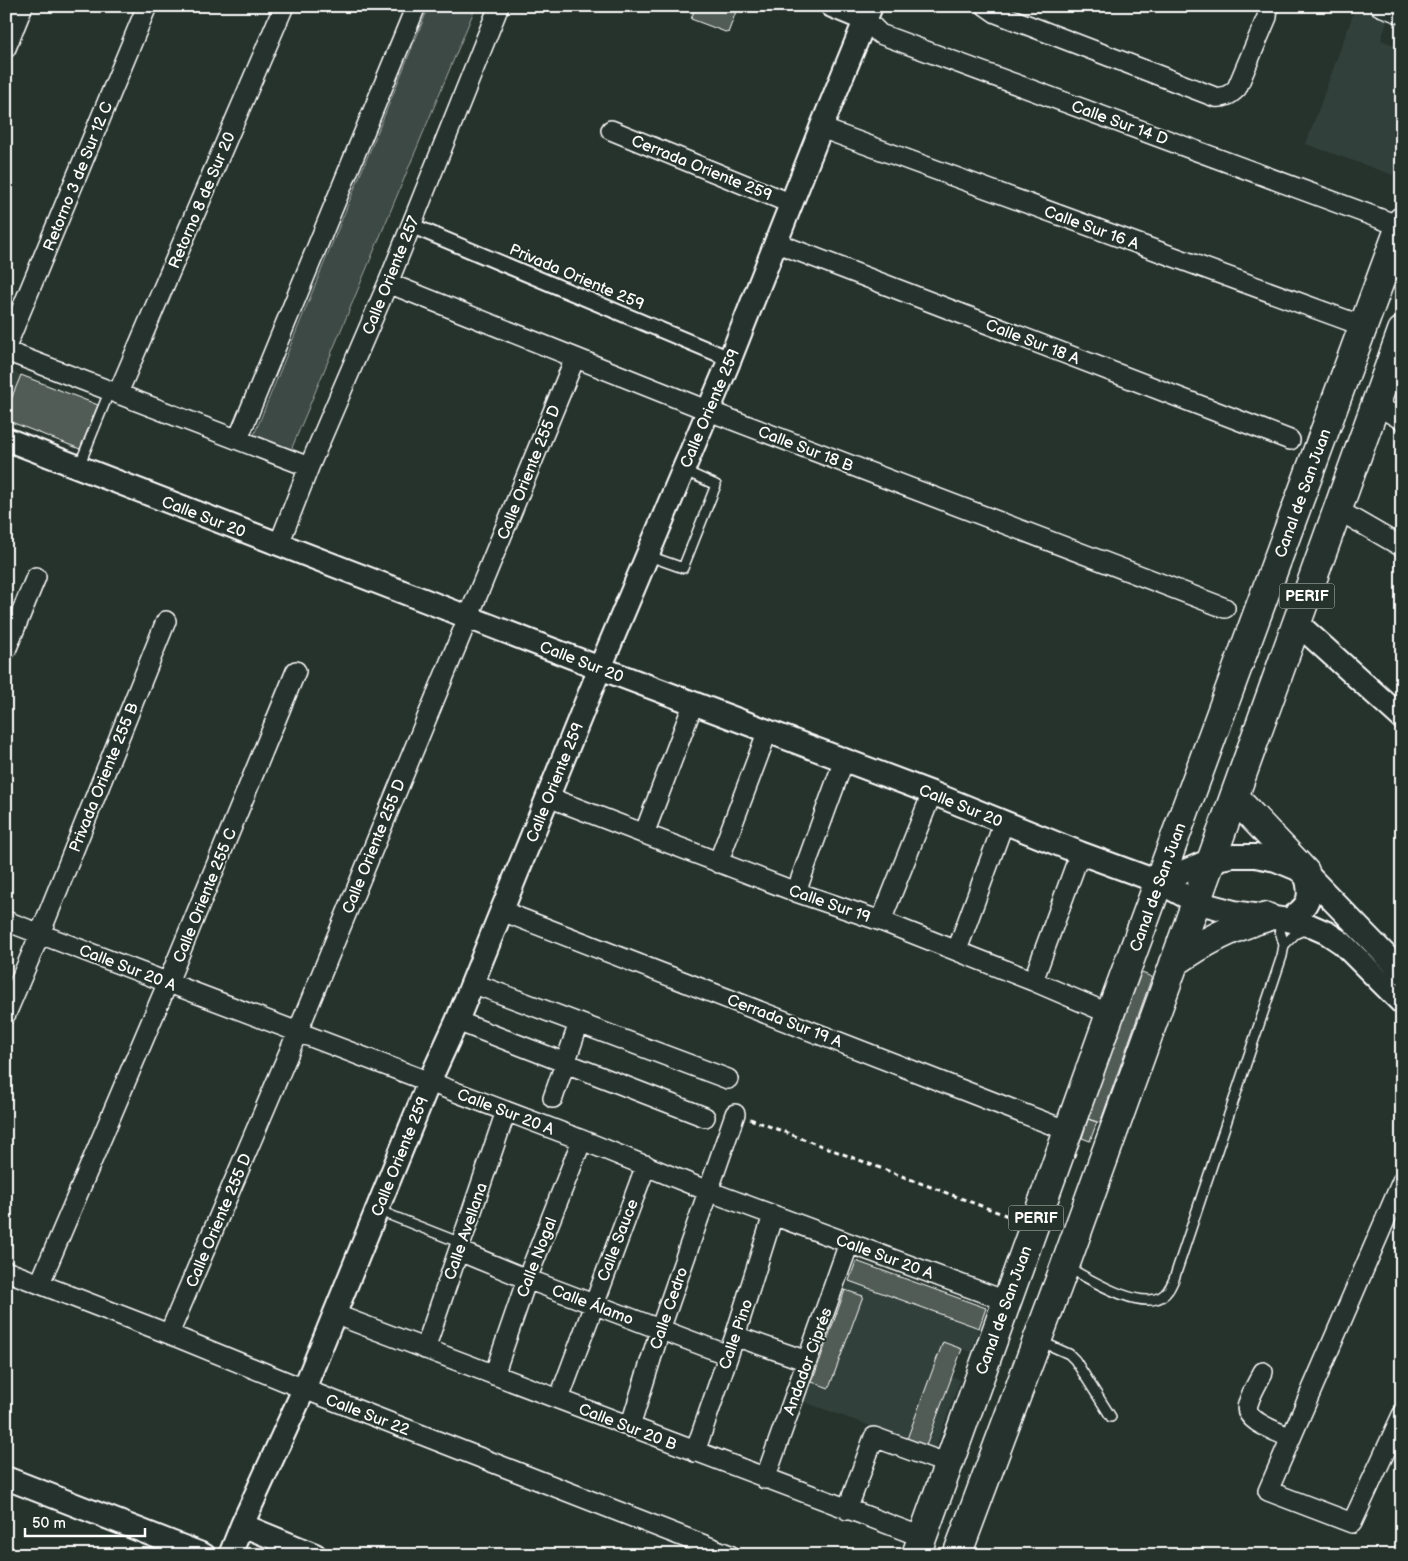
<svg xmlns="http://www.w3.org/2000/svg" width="1408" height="1561" font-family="'Balsamiq Sans',sans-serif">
	<rect width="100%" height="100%" fill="#26332d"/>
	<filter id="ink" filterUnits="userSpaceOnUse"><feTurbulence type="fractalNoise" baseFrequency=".02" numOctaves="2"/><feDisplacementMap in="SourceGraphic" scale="10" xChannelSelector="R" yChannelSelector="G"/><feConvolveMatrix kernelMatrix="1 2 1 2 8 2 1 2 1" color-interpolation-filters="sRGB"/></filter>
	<g filter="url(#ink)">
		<path fill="#333f3a" d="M1356 6 1388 18 1381 40 1402 48V150L1393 175 1306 144Z
			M6 369 21 375 6 411Z
			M856 1261 986 1308 971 1352 962 1349 952 1376 960 1380 935 1449 804 1402Z"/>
		<path fill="#3e4944" stroke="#9ea4a2" d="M429 6H476L291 450 254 435Z"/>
		<path fill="#515c57" stroke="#fff" d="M696 6H738L728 33 691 19Z
			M21 375 98 405 80 449 6 420V411Z
			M6 392 13 395 6 411Z
			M1137 971 1152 977 1100 1123 1085 1118Z
			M1088 1119 1097 1122 1090 1141 1082 1138Z
			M856 1261 986 1308 979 1328 849 1281Z
			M845 1290 863 1296 829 1388 812 1382Z
			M943 1342 962 1349 926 1446 907 1439Z"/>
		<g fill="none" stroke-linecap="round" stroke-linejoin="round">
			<g stroke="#fff" stroke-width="12">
				<path id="service" d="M79 466 110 390
					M649 556 683 568 716 485 683 470
					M1284 945 1295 934 1306 929
					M377 1210 461 1243
					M1067 1267C1088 1278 1138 1310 1161 1297 1168 1293 1171 1286 1174 1279L1282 956 1284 945 1277 920
					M1040 1341 1069 1354 1075 1360 1111 1417"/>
			</g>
			<g stroke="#fff" stroke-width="18">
				<path id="pedestrian" d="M410 225 730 359"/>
			</g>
			<g stroke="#fff" stroke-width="22">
				<path id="minor" d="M986 6 996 13 1215 97C1225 98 1230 95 1237 88L1267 17 1268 6
					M1380 6 1402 14
					M866 20 880 34 1400 226
					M6 48 23 6
					M821 128 1363 326
					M611 130 792 204
					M777 243 1290 440
					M388 283 709 411 1225 608
					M6 347 147 6
					M6 351 309 467
					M118 393 284 6
					M1375 404 1402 420
					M238 439 416 6
					M1338 510 1402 547
					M279 544 309 467 388 283 499 6
					M6 650 36 577
					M548 797 796 892 881 921 1033 981 1110 1014
					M644 834 694 702
					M718 863 768 730
					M796 892 844 760
					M502 911 1068 1131
					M6 921 582 1140 708 1191 1006 1301
					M881 921 932 793
					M957 950 1004 822
					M1033 981 1080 853
					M472 983 728 1079
					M6 1014 40 934 166 621
					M457 1021 705 1117
					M553 1098 579 1023
					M1402 1181 1268 1491 1352 1523 1402 1415
					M459 1251 527 1279 728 1355
					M6 1271 169 1334 304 1389 730 1555
					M40 1283 168 982 296 671
					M334 1314 922 1537
					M169 1334 298 1031 575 358
					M735 1336 807 1361
					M425 1349 506 1111
					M1263 1372C1258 1382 1251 1393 1248 1404 1242 1421 1279 1432 1291 1438
					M494 1375 527 1279 582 1140
					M559 1399 646 1165
					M630 1427 660 1330 735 1114
					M695 1452 735 1336 773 1215
					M765 1479 849 1243
					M847 1510 874 1437 948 1464"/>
			</g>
			<g stroke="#fff" stroke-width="26">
				<path id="tertiary" d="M832 6 866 20
					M6 439 600 668 932 793 1080 853 1159 882 1196 902 1234 912 1288 920 1311 926 1327 933 1342 943 1402 1003
					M1297 623 1402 718
					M1159 882 1211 860 1233 856H1255L1276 860 1305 872 1402 972
					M1288 920C1311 905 1312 897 1305 872
					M6 1478 204 1555
					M242 1525 315 1555
					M230 1555 242 1525 304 1389 429 1082 457 1021 600 668 730 359 821 128 871 6"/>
			</g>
			<g stroke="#fff" stroke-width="31">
				<path id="primary" d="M1234 797 1305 872
					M1174 963C1203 942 1232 927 1267 917
					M916 1555 1110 1014 1402 221
					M957 1555 1065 1266 1402 331"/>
			</g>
			<path stroke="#fff" stroke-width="3" stroke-dasharray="5 4" stroke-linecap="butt" d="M750 1119 1016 1219"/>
			<use href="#service" stroke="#26332d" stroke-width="9"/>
			<use href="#pedestrian" stroke="#26332d" stroke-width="14"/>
			<use href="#minor" stroke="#26332d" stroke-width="19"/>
			<use href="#tertiary" stroke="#26332d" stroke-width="22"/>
			<use href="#primary" stroke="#26332d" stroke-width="28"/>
		</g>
	</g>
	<g text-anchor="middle" stroke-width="4" stroke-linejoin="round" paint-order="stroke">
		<g fill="#26332d" stroke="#bec2c0" stroke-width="1">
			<rect x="1279.5" y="583.5" width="55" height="25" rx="4"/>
			<rect x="1008.5" y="1205.5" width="55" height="25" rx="4"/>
		</g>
		<g font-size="15" font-weight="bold" fill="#fff">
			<text x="1307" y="601">PERIF</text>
			<text x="1036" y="1223">PERIF</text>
		</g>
		<g font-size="16" fill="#fff" stroke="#26332d">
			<text transform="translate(1120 122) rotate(20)" y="6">Calle Sur 14 D</text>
			<text transform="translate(702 167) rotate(22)" y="6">Cerrada Oriente 259</text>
			<text transform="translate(77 176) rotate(-68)" y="6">Retorno 3 de Sur 12 C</text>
			<text transform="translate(201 200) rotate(-67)" y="6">Retorno 8 de Sur 20</text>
			<text transform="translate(1092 227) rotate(20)" y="6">Calle Sur 16 A</text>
			<text transform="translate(390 275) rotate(-68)" y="6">Calle Oriente 257</text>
			<text transform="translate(577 276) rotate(23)" y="6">Privada Oriente 259</text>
			<text transform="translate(1033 341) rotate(21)" y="6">Calle Sur 18 A</text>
			<text transform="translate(709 408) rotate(-67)" y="6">Calle Oriente 259</text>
			<text transform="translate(806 448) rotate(21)" y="6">Calle Sur 18 B</text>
			<text transform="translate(528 472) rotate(-68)" y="6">Calle Oriente 255 D</text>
			<text transform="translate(1302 493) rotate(-70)" y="6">Canal de San Juan</text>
			<text transform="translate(204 516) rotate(21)" y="6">Calle Sur 20</text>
			<text transform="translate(582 661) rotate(21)" y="6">Calle Sur 20</text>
			<text transform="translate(103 777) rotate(-68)" y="6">Privada Oriente 255 B</text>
			<text transform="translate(554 782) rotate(-68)" y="6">Calle Oriente 259</text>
			<text transform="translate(961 805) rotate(22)" y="6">Calle Sur 20</text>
			<text transform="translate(373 846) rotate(-68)" y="6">Calle Oriente 255 D</text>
			<text transform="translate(1157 887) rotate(-70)" y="6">Canal de San Juan</text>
			<text transform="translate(204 895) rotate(-68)" y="6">Calle Oriente 255 C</text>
			<text transform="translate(830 903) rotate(19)" y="6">Calle Sur 19</text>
			<text transform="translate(128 967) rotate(21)" y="6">Calle Sur 20 A</text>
			<text transform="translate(785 1020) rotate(21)" y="6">Cerrada Sur 19 A</text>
			<text transform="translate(506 1111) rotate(21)" y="6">Calle Sur 20 A</text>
			<text transform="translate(399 1156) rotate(-68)" y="6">Calle Oriente 259</text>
			<text transform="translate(218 1220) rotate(-67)" y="6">Calle Oriente 255 D</text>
			<text transform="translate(465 1231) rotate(-71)" y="6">Calle Avellana</text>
			<text transform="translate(617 1240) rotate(-69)" y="6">Calle Sauce</text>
			<text transform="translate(885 1256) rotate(20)" y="6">Calle Sur 20 A</text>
			<text transform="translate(536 1257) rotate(-69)" y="6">Calle Nogal</text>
			<text transform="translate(593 1304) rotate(21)" y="6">Calle Álamo</text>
			<text transform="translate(668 1308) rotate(-71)" y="6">Calle Cedro</text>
			<text transform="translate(1003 1310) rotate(-70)" y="6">Canal de San Juan</text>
			<text transform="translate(735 1334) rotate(-71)" y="6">Calle Pino</text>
			<text transform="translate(807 1361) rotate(-70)" y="6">Andador Ciprés</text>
			<text transform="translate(368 1414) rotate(21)" y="6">Calle Sur 22</text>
			<text transform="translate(628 1426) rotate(21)" y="6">Calle Sur 20 B</text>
		</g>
	</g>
	<rect width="1408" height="1561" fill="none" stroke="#26332d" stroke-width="25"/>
	<rect x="12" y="12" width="1383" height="1536" fill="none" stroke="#fff" stroke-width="2" filter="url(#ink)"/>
	<path d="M25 1528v8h120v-8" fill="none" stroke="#ffffff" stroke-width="2.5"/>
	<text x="32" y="1528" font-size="15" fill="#ffffff" stroke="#26332d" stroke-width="4" paint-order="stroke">50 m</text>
</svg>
